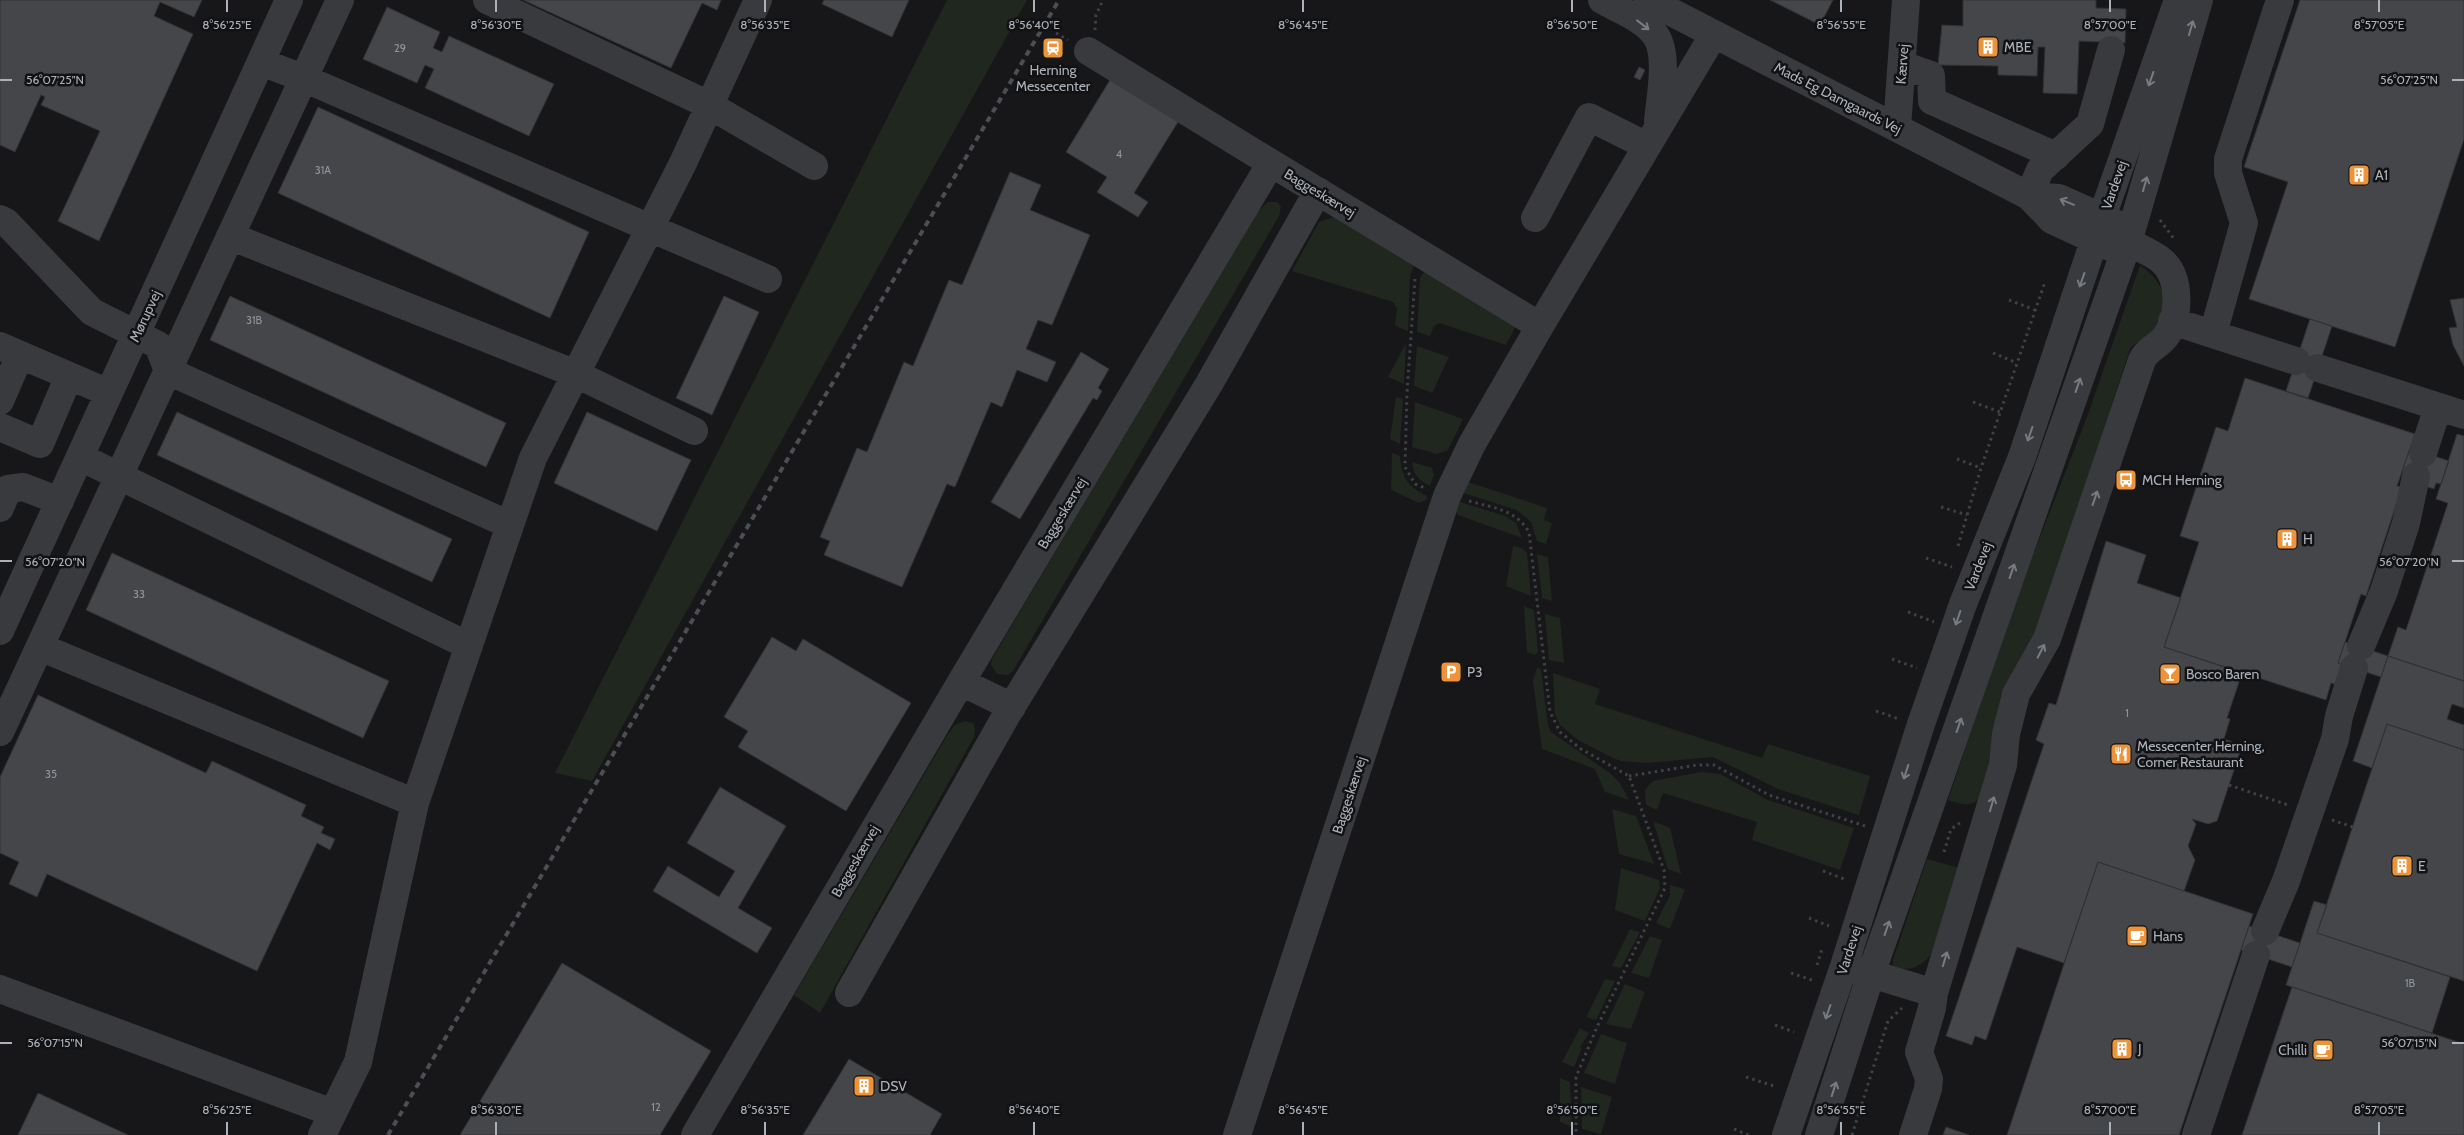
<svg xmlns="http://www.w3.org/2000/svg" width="2464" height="1135" font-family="Cabin,sans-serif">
	<rect width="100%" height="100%" fill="#171719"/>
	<path fill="#1f271f" d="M947 0H1027L592 781 555 773Z
		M1268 202H1278L1281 207 1279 216 1013 671 1008 675 997 674 991 665 992 659 1256 213Z
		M1334 217 1414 264 1410 276 1408 331 1395 326 1397 308 1393 302 1292 271 1319 222Z
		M2140 265C2167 284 2175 312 2149 337 2143 343 2135 341 2130 349L2041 621 2001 694 1984 794C1973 808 1963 805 1948 800L2016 598 2087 417Z
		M1425 271 1516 326 1506 345 1439 323 1434 326 1430 336 1417 332 1420 278Z
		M1406 343 1404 384 1388 377Z
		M1417 346 1449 357 1432 393 1414 386Z
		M1396 397 1403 399 1400 444 1390 439Z
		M1415 402 1463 419 1448 450 1437 454 1412 447Z
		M1392 453 1400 456C1402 478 1408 487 1427 496L1426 500 1419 503 1391 490Z
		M1412 462 1432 468 1434 475 1430 486C1419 480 1413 475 1412 462Z
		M1468 482 1547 508 1544 520 1552 523 1546 544 1537 541 1531 522 1517 510 1460 492Z
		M1457 501 1505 516 1516 523 1522 538 1458 515 1454 508Z
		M1513 546 1522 548 1527 553 1531 596 1506 586Z
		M1537 554 1548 557 1552 601 1542 598Z
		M1524 606 1534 610 1538 652 1535 655 1527 652Z
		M1545 614 1560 618 1564 663 1549 660Z
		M1537 668 1541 669 1548 725 1551 732 1611 774 1619 782 1629 800 1605 792 1595 769 1542 749 1533 681Z
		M1553 673 1600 689 1595 704 1762 758 1768 744 1870 776 1859 815 1778 789 1713 757 1647 763 1621 761 1613 758 1578 740 1560 725 1555 714Z
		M965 721 973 723 975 728 974 737 820 1013 794 995 948 734 955 725Z
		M1701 772 1720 774 1768 800 1854 828 1840 870 1752 840 1757 822 1663 793 1657 810 1646 805 1645 790 1653 781Z
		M1612 809 1636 816 1654 864 1619 854Z
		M1653 821 1670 828 1681 874 1668 869Z
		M1927 859 1959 868 1931 954C1923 966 1907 974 1893 965V960Z
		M1621 868 1659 880 1660 888 1645 921 1615 910Z
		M1670 885 1685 889 1670 929 1656 923 1670 895Z
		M1630 929 1640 932 1621 968 1612 966Z
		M1650 936 1662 940 1649 978 1631 973Z
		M1605 979 1615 981 1596 1020 1586 1017Z
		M1625 984 1645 992 1631 1029 1606 1024Z
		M1580 1028 1589 1033 1580 1047 1582 1048 1574 1067 1562 1062Z
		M1601 1034 1627 1043 1615 1084 1584 1073Z
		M1560 1078 1570 1082 1572 1127 1560 1122Z
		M1581 1087 1612 1097 1601 1134 1582 1129Z"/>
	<path fill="#444649" stroke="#313235" d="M0 0H202L194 17 160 2 154 16 193 34 99 241 58 221 100 131 41 105 45 97 41 95 15 152 0 145Z
		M523 0H721L717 10 702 3 671 68Z
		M824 0H909L892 37 822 4Z
		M1770 0H1833L1820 25Z
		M1963 0H2096V8L2126 9 2125 43 2079 41 2077 94 2043 93 2045 47H2038L2037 76 1998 75V66L1938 65 1942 25 1963 26Z
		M2300 0H2464V139L2395 347 2249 299 2288 182 2244 167Z
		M387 7 440 32 433 48 442 52 449 36 554 84 529 136 425 88 434 69 425 65 417 83 363 59Z
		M1639 67 1645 70 1640 80 1634 77Z
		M1113 75 1181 117 1134 193 1148 202 1138 217 1097 192 1107 177 1066 152Z
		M318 107 589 232 550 318 278 193Z
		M1010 172 1041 185 1030 210 1090 235 1052 325 1038 320 1026 349 1056 362 1047 382 1017 370 1002 407 991 402 955 487 947 484 902 587 824 555 830 541 820 537 857 448 867 452 904 362 913 366 949 280 962 285Z
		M230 296 506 423 486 467 210 340Z
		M724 296 759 312 712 415 676 398Z
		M2464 298V366L2453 345 2449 328 2457 327 2450 300Z
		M2310 319 2332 326 2308 398 2286 391Z
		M1081 352 1109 369 1098 388 1102 391 1097 400 1093 398 1020 519 991 502Z
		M2245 378 2415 434 2397 486 2402 487 2366 596 2361 594 2338 663 2348 666 2341 686 2331 683 2326 700 2164 647 2199 542 2180 536 2216 427 2228 431Z
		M177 412 452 539 432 582 157 455Z
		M587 412 691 460 657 531 554 483Z
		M2457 434 2464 436V681L2388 656 2398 627 2406 630 2448 503 2436 499Z
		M2410 448 2449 461 2441 484 2436 483 2434 489 2425 486 2427 480 2402 472Z
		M2106 541 2146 555 2137 583 2181 598 2164 647 2242 673 2227 718 2230 719 2224 739 2236 743 2234 747 2241 749 2217 821 2208 824 2192 819 2196 824 2188 846 2195 860 2184 891 2098 862 2064 963 2017 947 1986 1040 1975 1036 1972 1045 1946 1036 2044 744 2036 740 2049 703 2056 705Z
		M112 553 389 681 363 738 86 610Z
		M772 637 796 651 803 639 911 703 846 811 738 747 748 731 724 717Z
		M2345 642 2388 656 2381 677 2338 663Z
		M2388 656 2464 681V708L2452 704 2447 719 2464 725V750L2387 724 2372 768 2353 761Z
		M38 695 206 773 212 761 306 805 301 816 324 827 321 833 335 839 330 850 317 843 257 971 47 874 37 897 9 884 19 862 0 853V777Z
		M2387 724 2464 750V981L2317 933Z
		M720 787 786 826 738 908 772 928 757 953 653 891 668 866 719 897 735 871 687 843Z
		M2098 862 2253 914 2179 1135H2007Z
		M2314 901 2327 905 2317 933 2450 977 2432 1033 2286 985Z
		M2249 926 2300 943 2292 967 2241 950Z
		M562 963 711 1051 660 1135H460Z
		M2292 987 2464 1044V1135H2242Z
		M849 1059 942 1114 930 1135H803Z
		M38 1093 128 1135H18Z
		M1946 1127 1969 1135H1943Z"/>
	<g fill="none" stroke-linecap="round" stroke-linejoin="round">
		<path stroke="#3e4145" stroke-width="3" stroke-dasharray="2.5 4" stroke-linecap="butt" d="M1095 30 1096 15 1103 0
			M1056 33 1068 40
			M2160 220 2174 239
			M1415 279 1407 392 1405 467 1415 484 1425 488
			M2009 300 2035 310
			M1993 353 2017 363
			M1973 402 2000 412
			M1957 459 1981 468
			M1469 501C1493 508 1515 509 1529 532L1550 712 1560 732 1581 749 1629 776 1664 870 1665 888 1597 1027 1576 1077V1135
			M1941 507 1967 515
			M1958 546 1981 468 2045 282
			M1926 558 1952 567
			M1908 612 1934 622
			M1892 659 1917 668
			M1876 711 1899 719
			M1629 776 1697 765H1714L1769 795 1865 826
			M2229 785 2288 805
			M2332 820 2353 827
			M1944 852 1951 829 1960 823
			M1823 871 1847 880
			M1809 918 1829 926
			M1817 965 1822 949
			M1791 973 1812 980
			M1775 1025 1794 1032
			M1746 1077 1777 1087
			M1734 1129 1748 1135
			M1852 1135 1888 1021 1902 1008"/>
		<path stroke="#383a3e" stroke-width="28" d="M487 0 709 105 814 166
			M1602 0C1619 10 1645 19 1656 36 1669 56 1660 98 1658 121
			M1648 0 2029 196 2052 220 2110 247
			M1088 51 1271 163
			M261 62 303 78 768 279
			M1902 65 1931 75 1932 101 2056 156
			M1897 128 1906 0
			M2029 196 2040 170 2090 124 2111 50
			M2029 196 2059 198 2119 225
			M1535 218 1589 117 1647 146
			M0 219 6 222 92 312 158 345 168 371 510 525
			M230 236 576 374 694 431
			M2172 321 2296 361
			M2213 334 2244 223 2228 173V159L2280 0
			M0 346 109 393
			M2318 368 2464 415
			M0 401 20 355
			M0 427 40 444 69 376
			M2423 453 2438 407
			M80 457 469 646
			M0 508 8 489 23 487 60 501
			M0 631 289 0
			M2361 646 2384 591 2406 523 2416 476
			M40 647 415 803
			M961 682 1012 707
			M0 732 340 0
			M2265 931 2286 881 2335 739 2339 716 2354 668
			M1855 969 1934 993 2003 765 2006 734 2016 694 2047 639 2142 360C2147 349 2159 346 2166 336 2180 317 2181 277 2162 261 2153 253 2139 248 2128 242
			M0 989 333 1113
			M849 993 1006 716 1209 384 1318 191
			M322 1135 358 1062 415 803 533 458 683 163 758 0
			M695 1135 961 682 1271 163 1540 326 1714 34
			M1237 1135 1447 496 1472 444 1540 326
			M1786 1135 1844 966 1921 724 1963 604 2022 457 2102 217 2178 0
			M1819 1135 1871 974 2128 242 2199 0
			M1913 1135 1928 1089 1929 1079 1919 1052 1932 1008 1934 993
			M2196 1135 2256 955"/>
		<path stroke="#4b4e53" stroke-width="4" stroke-dasharray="6 5" stroke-linecap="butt" d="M388 1135 1059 0"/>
	</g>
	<defs><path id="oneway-shaft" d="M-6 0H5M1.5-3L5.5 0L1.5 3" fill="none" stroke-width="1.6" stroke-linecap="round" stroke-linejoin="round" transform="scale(1.25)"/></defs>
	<g stroke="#777b82">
		<use href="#oneway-shaft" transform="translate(1643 25) rotate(38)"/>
		<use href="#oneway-shaft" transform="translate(2191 28) rotate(-74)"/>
		<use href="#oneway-shaft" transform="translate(2151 79) rotate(109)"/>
		<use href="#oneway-shaft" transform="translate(2145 184) rotate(-74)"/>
		<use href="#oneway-shaft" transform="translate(2067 202) rotate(-158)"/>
		<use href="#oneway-shaft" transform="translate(2082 280) rotate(109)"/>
		<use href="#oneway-shaft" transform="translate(2078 385) rotate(-71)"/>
		<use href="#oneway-shaft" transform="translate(2030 434) rotate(109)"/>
		<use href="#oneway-shaft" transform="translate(2095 498) rotate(-71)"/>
		<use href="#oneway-shaft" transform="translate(2012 571) rotate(-71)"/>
		<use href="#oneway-shaft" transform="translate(1958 618) rotate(109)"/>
		<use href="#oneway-shaft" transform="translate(2041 651) rotate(-63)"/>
		<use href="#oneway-shaft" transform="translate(1959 725) rotate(-71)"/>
		<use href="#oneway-shaft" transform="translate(1906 772) rotate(108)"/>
		<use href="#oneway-shaft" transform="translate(1992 804) rotate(-74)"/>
		<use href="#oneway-shaft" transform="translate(1887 928) rotate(-71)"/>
		<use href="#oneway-shaft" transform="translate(1945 959) rotate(-73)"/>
		<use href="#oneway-shaft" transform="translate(1828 1012) rotate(109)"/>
		<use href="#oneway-shaft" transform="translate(1834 1089) rotate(-72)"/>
	</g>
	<path fill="none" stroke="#aab1b9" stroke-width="2" d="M227 0V12M496 0V12M765 0V12M1034 0V12M1303 0V12M1572 0V12M1841 0V12M2110 0V12M2379 0V12M0 80H12M2452 80H2464M0 561H12M2452 561H2464M0 1043H12M2452 1043H2464M227 1122V1135M496 1122V1135M765 1122V1135M1034 1122V1135M1303 1122V1135M1572 1122V1135M1841 1122V1135M2110 1122V1135M2379 1122V1135"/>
	<defs>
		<g id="building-square" transform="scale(1.125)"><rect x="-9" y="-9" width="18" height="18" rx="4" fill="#ed943b" stroke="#121214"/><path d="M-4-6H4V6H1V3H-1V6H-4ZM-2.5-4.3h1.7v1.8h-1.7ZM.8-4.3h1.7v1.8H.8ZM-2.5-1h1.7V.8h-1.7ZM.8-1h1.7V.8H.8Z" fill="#fff"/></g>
		<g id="station-square" transform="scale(1.125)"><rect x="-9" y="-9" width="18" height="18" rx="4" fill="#ed943b" stroke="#121214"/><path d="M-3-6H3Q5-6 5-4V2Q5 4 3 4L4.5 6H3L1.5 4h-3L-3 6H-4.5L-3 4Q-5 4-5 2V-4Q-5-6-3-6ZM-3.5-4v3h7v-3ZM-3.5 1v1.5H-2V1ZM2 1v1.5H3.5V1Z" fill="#fff"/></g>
		<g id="bus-square" transform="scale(1.125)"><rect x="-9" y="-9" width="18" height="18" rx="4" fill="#ed943b" stroke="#121214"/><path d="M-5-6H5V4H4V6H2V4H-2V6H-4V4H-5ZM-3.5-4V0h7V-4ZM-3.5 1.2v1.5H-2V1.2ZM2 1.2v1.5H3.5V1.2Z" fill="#fff"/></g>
		<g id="parking-square" transform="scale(1.125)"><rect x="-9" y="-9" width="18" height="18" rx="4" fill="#ed943b" stroke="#121214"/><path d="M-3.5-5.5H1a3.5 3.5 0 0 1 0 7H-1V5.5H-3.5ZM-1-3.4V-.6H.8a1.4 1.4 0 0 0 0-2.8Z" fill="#fff"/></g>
		<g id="bar-square" transform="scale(1.125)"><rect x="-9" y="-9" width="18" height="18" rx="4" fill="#ed943b" stroke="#121214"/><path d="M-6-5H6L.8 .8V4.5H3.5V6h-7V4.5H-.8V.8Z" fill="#fff"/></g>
		<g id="restaurant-square" transform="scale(1.125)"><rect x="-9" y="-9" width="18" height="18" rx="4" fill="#ed943b" stroke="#121214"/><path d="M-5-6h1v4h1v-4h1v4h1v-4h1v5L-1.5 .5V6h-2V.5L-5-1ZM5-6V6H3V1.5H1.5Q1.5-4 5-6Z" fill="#fff"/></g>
		<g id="cafe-square" transform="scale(1.125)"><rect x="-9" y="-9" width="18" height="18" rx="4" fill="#ed943b" stroke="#121214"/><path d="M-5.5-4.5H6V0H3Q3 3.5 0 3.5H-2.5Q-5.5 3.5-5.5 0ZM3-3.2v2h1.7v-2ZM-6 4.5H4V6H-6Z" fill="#fff"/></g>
	</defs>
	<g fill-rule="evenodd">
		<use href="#building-square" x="1988" y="47"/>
		<use href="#station-square" x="1053" y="48"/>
		<use href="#building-square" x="2359" y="175"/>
		<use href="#bus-square" x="2126" y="480"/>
		<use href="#building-square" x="2287" y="539"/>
		<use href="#parking-square" x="1451" y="672"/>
		<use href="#bar-square" x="2170" y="674"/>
		<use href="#restaurant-square" x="2121" y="754"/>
		<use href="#building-square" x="2402" y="866"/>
		<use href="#cafe-square" x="2137" y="936"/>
		<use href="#building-square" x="2122" y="1049"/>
		<use href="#cafe-square" x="2323" y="1050"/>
		<use href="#building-square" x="864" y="1086"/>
	</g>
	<g text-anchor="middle" stroke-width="5" stroke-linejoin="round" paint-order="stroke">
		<g font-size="11" fill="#90969d">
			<text x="400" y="52">29</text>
			<text x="1119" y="158">4</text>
			<text x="323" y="174">31A</text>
			<text x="254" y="324">31B</text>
			<text x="139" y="598">33</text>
			<text x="2127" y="717">1</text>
			<text x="51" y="778">35</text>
			<text x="2410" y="987">1B</text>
			<text x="656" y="1111">12</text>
		</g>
		<g font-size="14" fill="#aab1b9" stroke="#121214" text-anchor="start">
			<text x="2004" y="52">MBE</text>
			<text x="1053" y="75" text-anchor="middle">Herning<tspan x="1053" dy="16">Messecenter</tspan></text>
			<text x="2375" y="180">A1</text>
			<text x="2142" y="485">MCH Herning</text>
			<text x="2303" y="544">H</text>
			<text x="1467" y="677">P3</text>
			<text x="2186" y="679">Bosco Baren</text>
			<text x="2137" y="751">Messecenter Herning,<tspan x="2137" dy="16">Corner Restaurant</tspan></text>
			<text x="2418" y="871">E</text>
			<text x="2153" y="941">Hans</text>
			<text x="2138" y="1054">J</text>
			<text x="2307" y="1055" text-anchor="end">Chilli</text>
			<text x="880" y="1091">DSV</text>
		</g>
		<g font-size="14" fill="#aab1b9" stroke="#121214">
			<text transform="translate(1902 64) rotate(-86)" y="5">Kærvej</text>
			<text transform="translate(1838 98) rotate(27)" y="5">Mads Eg Damgaards Vej</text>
			<text transform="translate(2114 185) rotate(-71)" y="5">Vardevej</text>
			<text transform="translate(1320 193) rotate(31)" y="5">Baggeskærvej</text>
			<text transform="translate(145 316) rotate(-65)" y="5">Mørupvej</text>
			<text transform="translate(1062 513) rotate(-59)" y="5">Baggeskærvej</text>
			<text transform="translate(1978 566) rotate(-68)" y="5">Vardevej</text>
			<text transform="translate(1349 795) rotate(-72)" y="5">Baggeskærvej</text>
			<text transform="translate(855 861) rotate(-60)" y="5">Baggeskærvej</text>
			<text transform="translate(1849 950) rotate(-72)" y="5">Vardevej</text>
		</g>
	</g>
	<g font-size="12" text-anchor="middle" fill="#aab1b9" stroke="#121214" stroke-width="5" stroke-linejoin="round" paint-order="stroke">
		<text x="227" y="29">8°56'25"E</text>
		<text x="496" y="29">8°56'30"E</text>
		<text x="765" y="29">8°56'35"E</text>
		<text x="1034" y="29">8°56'40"E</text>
		<text x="1303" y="29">8°56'45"E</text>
		<text x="1572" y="29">8°56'50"E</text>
		<text x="1841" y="29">8°56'55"E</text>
		<text x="2110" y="29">8°57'00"E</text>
		<text x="2379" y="29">8°57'05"E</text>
		<text x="55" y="84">56°07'25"N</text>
		<text x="2409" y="84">56°07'25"N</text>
		<text x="55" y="566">56°07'20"N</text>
		<text x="2409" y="566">56°07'20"N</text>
		<text x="55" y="1047">56°07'15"N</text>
		<text x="2409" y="1047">56°07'15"N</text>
		<text x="227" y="1114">8°56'25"E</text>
		<text x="496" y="1114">8°56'30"E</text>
		<text x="765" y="1114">8°56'35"E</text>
		<text x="1034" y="1114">8°56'40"E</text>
		<text x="1303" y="1114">8°56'45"E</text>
		<text x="1572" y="1114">8°56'50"E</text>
		<text x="1841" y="1114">8°56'55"E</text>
		<text x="2110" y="1114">8°57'00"E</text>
		<text x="2379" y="1114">8°57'05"E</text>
	</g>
</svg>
